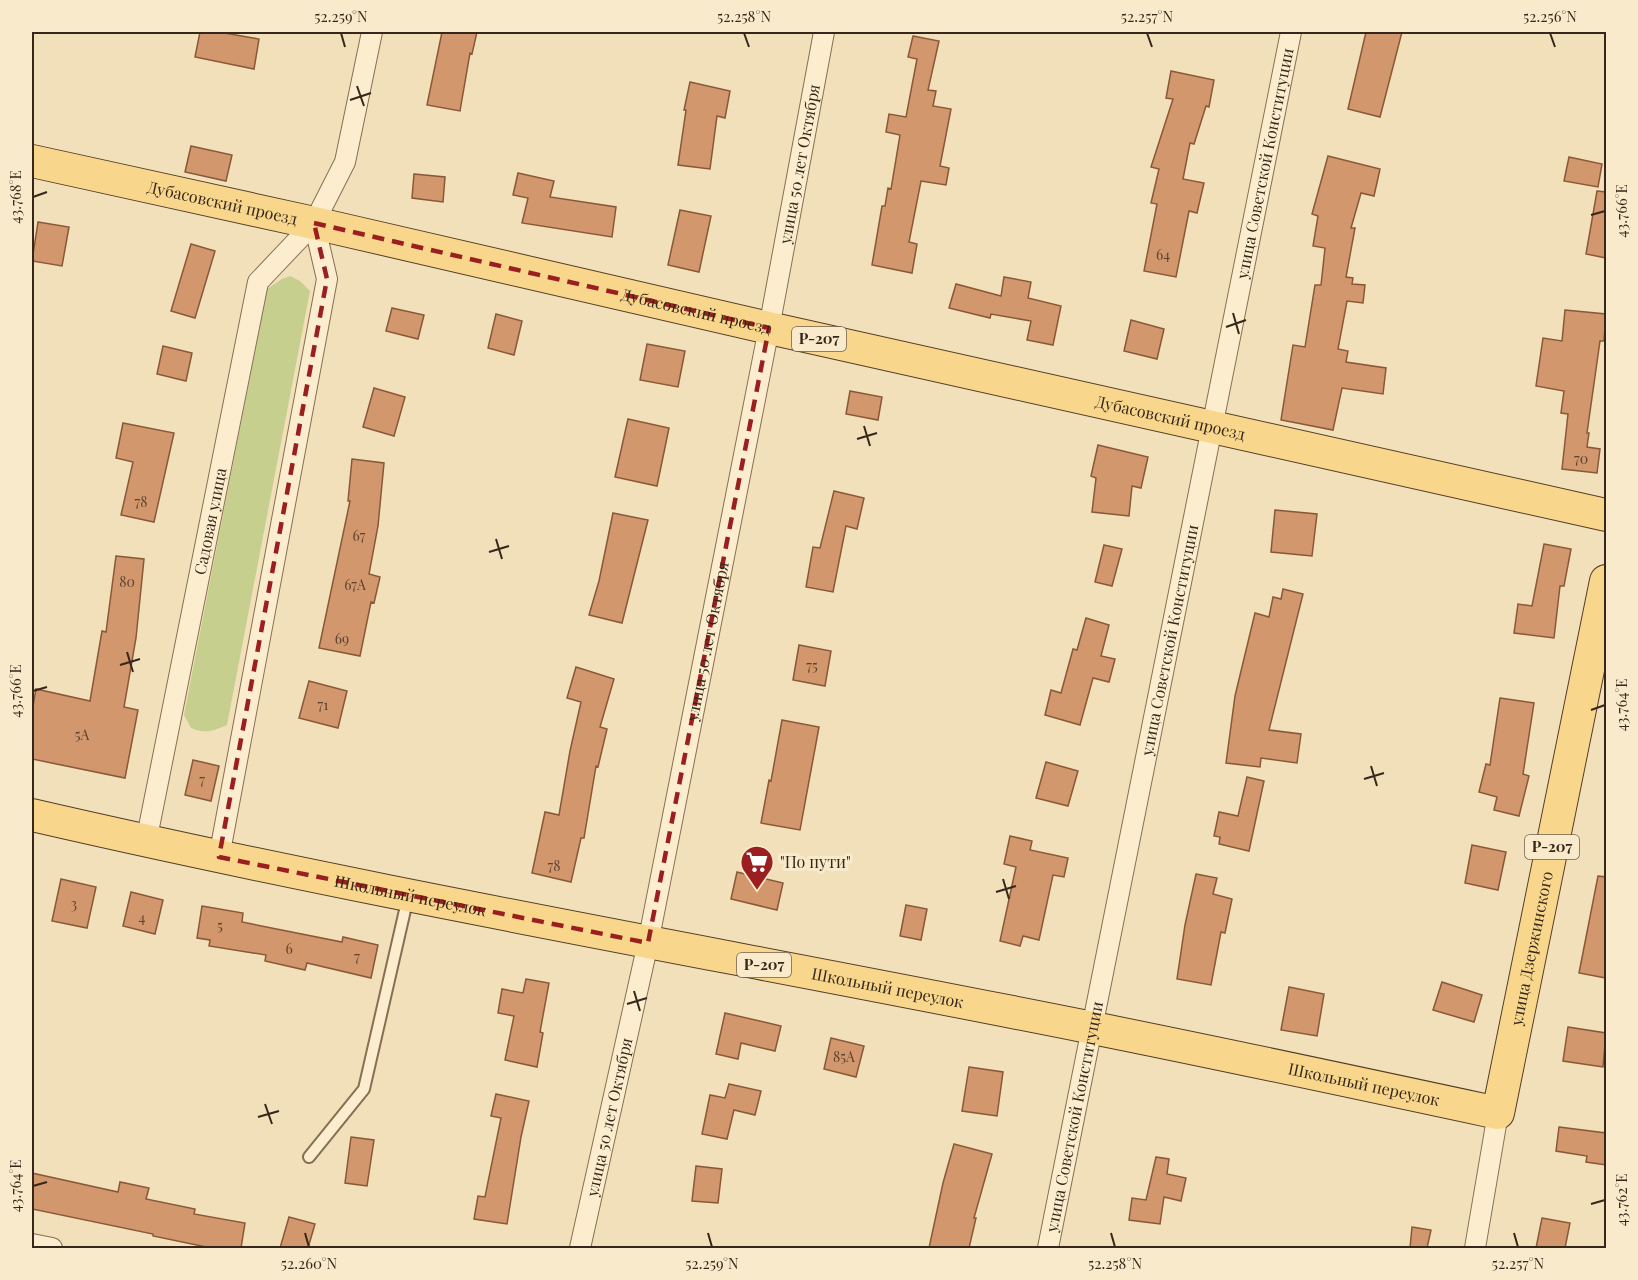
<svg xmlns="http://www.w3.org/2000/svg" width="1638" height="1280" font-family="'Playfair Display',serif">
	<rect width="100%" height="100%" fill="#f1e0ba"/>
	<path fill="#c7cf8e" d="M290 276 300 281 310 291 227 725C214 731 204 734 191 728L184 715 267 289 282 279Z"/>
	<path fill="#d2976d" stroke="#895838" stroke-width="1.5" d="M200 32H219L259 39 254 69 195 57Z
		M442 32H477L472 54 470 53 460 111 427 105Z
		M1366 32H1402L1380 117 1348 109Z
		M913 36 939 41 928 90 936 91 933 106 951 109 940 166 949 168 946 185 921 181 909 242 917 244 912 273 872 265 882 206H885L888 188 891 189 900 135 886 132 889 114 906 117 917 59 908 57Z
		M1171 71 1214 80 1209 107 1206 106 1194 144 1190 143 1183 179 1204 183 1197 213 1189 211 1176 277 1144 271 1157 204 1151 203 1159 169 1151 167 1173 99 1166 98Z
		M690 82 730 91 725 118 717 116 710 169 678 165 686 110H684Z
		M191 146 232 155 226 181 185 172Z
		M1328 156 1380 169 1374 196 1361 193 1351 228H1355L1346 277 1353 278 1352 284 1365 285 1363 303 1347 301 1338 349 1348 351 1346 362 1386 368 1383 394 1342 388 1333 430 1281 420 1293 345 1305 347 1315 285H1321L1325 248 1313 246 1318 216 1312 214Z
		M1569 157 1602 164 1598 187 1564 181Z
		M518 173 554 181 550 197 616 207 612 237 522 223 528 198 513 195Z
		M414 174 445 177 443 202 412 198Z
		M1597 191 1606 192V258L1586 254Z
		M680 210 711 216 699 272 668 265Z
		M38 222 69 227 62 266 32 261Z
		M191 244 215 251 195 318 171 311Z
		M1004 277 1031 282 1028 298 1061 306 1053 345 1027 340 1031 321 991 314 990 318 949 308 956 284 1001 296Z
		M392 308 424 315 418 339 386 331Z
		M1565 310 1606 314 1604 341H1600L1587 433H1589L1587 447 1600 449 1597 473 1562 469 1568 414 1561 413 1564 391 1536 386 1543 338 1562 341Z
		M496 314 522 321 514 355 488 348Z
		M1131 320 1164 329 1157 359 1124 351Z
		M647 344 685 351 678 387 640 380Z
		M163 346 192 353 186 381 157 374Z
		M374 388 405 397 394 436 363 427Z
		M850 391 882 397 878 420 846 414Z
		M628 419 669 428 657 486 615 477Z
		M123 423 174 433 154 522 121 515 133 462 116 458Z
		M1098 445 1148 457 1141 488 1132 486 1129 516 1092 512 1096 478 1091 476Z
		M352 459 384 463 378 526 369 574 380 577 374 603 371 602 360 656 319 648 350 501H348Z
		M834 491 864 498 857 529 846 526 833 592 806 587 813 547 820 548Z
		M1275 510 1317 514 1312 556 1271 552Z
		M613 513 648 520 622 623 589 615 599 581Z
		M1544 544 1571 549 1564 586H1560L1554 638 1514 633 1518 604 1532 606Z
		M1104 545 1122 549 1112 586 1095 582Z
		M116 556 144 559 136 638 124 707 138 710 125 778 32 759V711L36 689 90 701 102 631 106 632Z
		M1283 589 1303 594 1269 730 1301 734 1297 763 1261 758 1260 767 1226 763 1235 696 1255 613 1269 617 1273 597 1281 599Z
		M1086 618 1109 625 1101 656 1115 659 1109 682 1093 678 1080 725 1045 715 1051 690 1061 693 1073 649 1077 650Z
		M799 645 831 651 825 686 793 680Z
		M576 667 614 679 600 727 607 729 598 767 596 766 584 838H581L571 882 532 873 545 812 559 815 570 751 581 702 567 698Z
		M309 681 347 691 338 728 299 718Z
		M1500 698 1534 703 1523 774 1529 776 1519 816 1494 810 1497 797 1479 792 1486 764 1490 765Z
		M782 720 819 727 800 830 761 823 769 780 771 781Z
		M193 760 219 766 211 801 185 795Z
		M1046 762 1078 771 1068 806 1036 798Z
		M1247 777 1264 781 1249 851 1219 844 1220 837 1214 836 1219 812 1238 816Z
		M1010 836 1032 841 1030 850 1068 858 1064 877 1053 875 1039 940 1023 936 1020 946 1000 941 1016 867 1004 864Z
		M1472 845 1506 852 1498 890 1465 883Z
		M737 872 783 883 777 910 731 899Z
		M1196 874 1217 878 1213 894 1232 899 1225 933 1221 932 1211 985 1177 979 1185 925Z
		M1598 876 1606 877V978L1579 973Z
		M61 879 96 887 87 928 52 921Z
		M131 892 163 900 155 934 123 926Z
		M906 905 927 909 921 940 900 936Z
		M202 906 243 913 242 922 342 942 343 937 378 945 371 978 307 963 305 970 265 961 266 955 209 946 210 940 197 938Z
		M526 979 549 983 540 1032 543 1033 537 1067 505 1060 514 1016 498 1013 502 989 523 993Z
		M1442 982 1482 995 1474 1022 1433 1010Z
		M1289 987 1324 994 1317 1036 1281 1030Z
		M725 1013 781 1026 775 1051 741 1043 738 1059 716 1054Z
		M1568 1027 1606 1033 1603 1067 1563 1061Z
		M831 1038 864 1046 856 1077 824 1069Z
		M969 1067 1003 1072 997 1116 962 1111Z
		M729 1084 761 1091 755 1115 734 1110 727 1139 702 1134 710 1095 725 1098Z
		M496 1094 529 1101 521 1137 507 1224 474 1219 478 1196 485 1197 501 1118 491 1116Z
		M1559 1127 1606 1133V1165L1586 1162 1587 1156 1556 1151Z
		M351 1137 374 1140 367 1186 345 1183Z
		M954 1144 992 1154 974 1218H976L969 1248H929L943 1183Z
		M1156 1157 1169 1159 1167 1174 1186 1178 1181 1201 1164 1197 1160 1224 1129 1220 1132 1198 1146 1200Z
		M696 1166 722 1169 718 1203 692 1201Z
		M32 1173 118 1192 120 1182 149 1188 146 1199 195 1209 194 1214 245 1223 241 1248H211L153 1236V1234L32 1209Z
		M289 1217 315 1224 308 1248H280Z
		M1542 1218 1570 1223 1565 1248H1536Z
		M1412 1227 1431 1230 1427 1248H1410Z"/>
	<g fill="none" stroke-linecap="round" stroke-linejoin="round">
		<g stroke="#886f53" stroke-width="14">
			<path id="lane" d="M309 1157 364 1089 408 897"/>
		</g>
		<g stroke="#886f53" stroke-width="22">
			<g id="street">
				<path id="s1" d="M146 842 258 282 314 223"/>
				<path d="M219 857 327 279 314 223 345 162 372 32"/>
				<path d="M32 1244 52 1248"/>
				<path id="s2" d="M580 1248 648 943 769 328 824 32"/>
				<path id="s3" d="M1048 1248 1291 32"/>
				<path d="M1475 1248 1498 1113"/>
			</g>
		</g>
		<g stroke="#553d28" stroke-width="34">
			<g id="primary">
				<path id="s4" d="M32 161 314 223 769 328 1606 515"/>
				<path id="s5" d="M32 815C383 896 739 957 1093 1028 1228 1055 1363 1084 1498 1113L1606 581"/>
			</g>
		</g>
		<use href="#lane" stroke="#fbedcd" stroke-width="10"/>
		<use href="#street" stroke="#fbedcd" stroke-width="20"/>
		<use href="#primary" stroke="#f8d78d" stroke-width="32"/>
	</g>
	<path fill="none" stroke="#9b1f20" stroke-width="4.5" stroke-dasharray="12 8" stroke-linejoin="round" d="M314 223 769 328 648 943 219 857 327 279Z"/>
	<path fill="none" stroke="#36271a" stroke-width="2" d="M341 33 345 47M744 33 749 47M1147 33 1152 47M1550 33 1555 47M357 86 364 106M350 100 371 93M33 197 47 192M1591 215 1605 211M1233 313 1239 334M1226 327 1246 320M864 426 870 446M857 439 877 433M496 539 502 559M489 552 509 546M127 652 133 672M120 665 140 659M33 691 47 687M1591 710 1605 705M1371 766 1377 786M1364 779 1384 773M1003 879 1009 899M996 892 1016 886M634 991 640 1011M627 1004 647 998M265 1104 272 1124M258 1117 279 1111M33 1186 47 1182M1591 1204 1605 1200M305 1233 309 1247M708 1233 712 1247M1111 1233 1115 1247M1514 1233 1518 1247"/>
	<defs>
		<g id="supermarket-pin" transform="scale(1.725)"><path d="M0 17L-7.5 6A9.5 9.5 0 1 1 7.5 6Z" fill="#9b1f20" stroke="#f8eaca"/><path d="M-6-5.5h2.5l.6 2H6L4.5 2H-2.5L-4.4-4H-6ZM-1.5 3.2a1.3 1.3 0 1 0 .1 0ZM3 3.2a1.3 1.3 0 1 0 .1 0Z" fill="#fff"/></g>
	</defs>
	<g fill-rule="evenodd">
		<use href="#supermarket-pin" x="757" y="862"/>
	</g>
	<g text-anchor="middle" stroke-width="6" stroke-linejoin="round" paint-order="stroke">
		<g font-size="14" fill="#5d432f">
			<text x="1163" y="260">64</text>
			<text x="1581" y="464">70</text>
			<text x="141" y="507">78</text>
			<text x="359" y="541">67</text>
			<text x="127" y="587">80</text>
			<text x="355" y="590">67А</text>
			<text x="342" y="644">69</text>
			<text x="812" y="671">75</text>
			<text x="323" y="710">71</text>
			<text x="82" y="740">5А</text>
			<text x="202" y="785">7</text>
			<text x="554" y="871">78</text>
			<text x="74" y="909">3</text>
			<text x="142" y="923">4</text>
			<text x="220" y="931">5</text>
			<text x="289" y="954">6</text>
			<text x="357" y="962">7</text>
			<text x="844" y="1062">85А</text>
		</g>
		<g fill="#f8eaca" stroke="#70624f" stroke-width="1.5">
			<rect x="792" y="327" width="54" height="24" rx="4.5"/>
			<rect x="1525" y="835" width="54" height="24" rx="4.5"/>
			<rect x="737" y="953" width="54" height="24" rx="4.5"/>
		</g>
		<g font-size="15" font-weight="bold" fill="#36271a">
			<text x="819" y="344">Р-207</text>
			<text x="1552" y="852">Р-207</text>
			<text x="764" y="970">Р-207</text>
		</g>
		<g font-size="16" fill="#36271a" stroke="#f8eaca">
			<text dy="6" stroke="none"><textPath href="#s3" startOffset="1106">улица Советской Конституции</textPath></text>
			<text dy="6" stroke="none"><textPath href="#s2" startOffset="1106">улица 50 лет Октября</textPath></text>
			<text dy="6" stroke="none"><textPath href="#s4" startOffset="195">Дубасовский проезд</textPath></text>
			<text dy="6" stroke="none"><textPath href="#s4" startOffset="681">Дубасовский проезд</textPath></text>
			<text dy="6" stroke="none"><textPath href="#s4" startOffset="1167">Дубасовский проезд</textPath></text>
			<text dy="6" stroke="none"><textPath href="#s1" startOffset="327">Садовая улица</textPath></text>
			<text dy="6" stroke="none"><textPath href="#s3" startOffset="620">улица Советской Конституции</textPath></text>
			<text dy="6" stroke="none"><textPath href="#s2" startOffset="620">улица 50 лет Октября</textPath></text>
			<text dy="6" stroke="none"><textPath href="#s5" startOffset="387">Школьный переулок</textPath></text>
			<text dy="6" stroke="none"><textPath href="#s5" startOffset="1664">улица Дзержинского</textPath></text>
			<text dy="6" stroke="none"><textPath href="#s5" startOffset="873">Школьный переулок</textPath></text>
			<text dy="6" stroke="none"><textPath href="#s5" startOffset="1359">Школьный переулок</textPath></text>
			<text dy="6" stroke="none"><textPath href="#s2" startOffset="134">улица 50 лет Октября</textPath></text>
			<text dy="6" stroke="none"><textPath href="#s3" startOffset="134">улица Советской Конституции</textPath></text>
		</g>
		<g font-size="16" fill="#36271a" stroke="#f8eaca" text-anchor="start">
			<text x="780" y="868">"По пути"</text>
		</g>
	</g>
	<rect width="1638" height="1280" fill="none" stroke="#f8eaca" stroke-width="66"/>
	<rect x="33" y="33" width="1572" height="1214" fill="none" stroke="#36271a" stroke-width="2"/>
	<g font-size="15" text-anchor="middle" fill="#36271a">
		<text x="341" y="22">52.259°N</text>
		<text x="744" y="22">52.258°N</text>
		<text x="1147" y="22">52.257°N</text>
		<text x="1550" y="22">52.256°N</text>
		<text transform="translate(16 197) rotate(-90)" y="5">43.768°E</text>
		<text transform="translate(1622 211) rotate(-90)" y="5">43.766°E</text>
		<text transform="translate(16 691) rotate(-90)" y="5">43.766°E</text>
		<text transform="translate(1622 705) rotate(-90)" y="5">43.764°E</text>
		<text transform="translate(16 1186) rotate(-90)" y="5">43.764°E</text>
		<text transform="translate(1622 1200) rotate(-90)" y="5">43.762°E</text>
		<text x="309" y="1269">52.260°N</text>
		<text x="712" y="1269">52.259°N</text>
		<text x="1115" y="1269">52.258°N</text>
		<text x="1518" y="1269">52.257°N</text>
	</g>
</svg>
